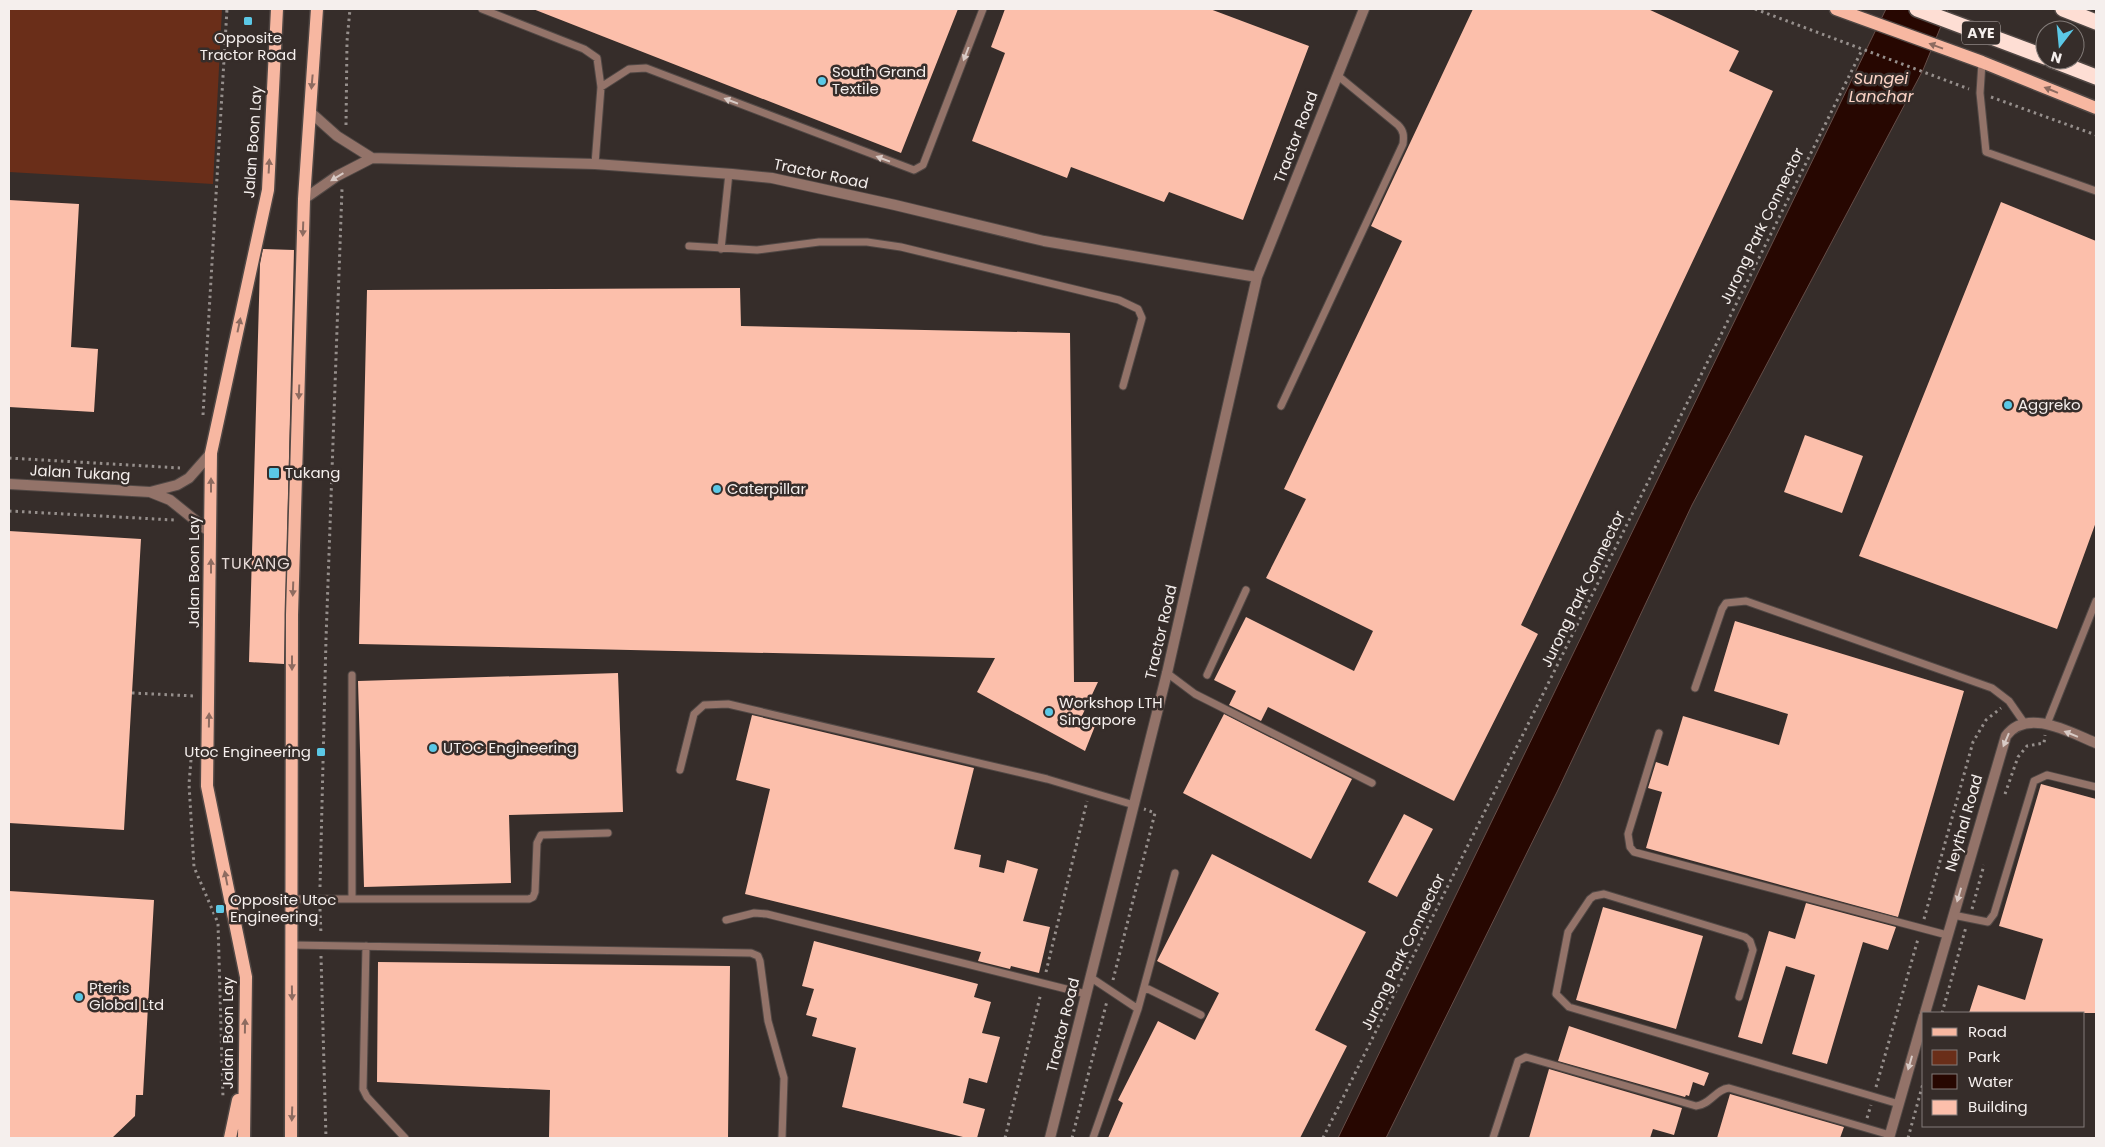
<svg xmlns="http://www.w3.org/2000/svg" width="2105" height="1147" font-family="Poppins,sans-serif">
	<rect width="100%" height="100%" fill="#362d2a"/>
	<path fill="#6a2e19" d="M9 9H222L213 184 9 172Z"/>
	<path fill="#270701" stroke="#654d48" d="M1886 9H1948L1923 70 1692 505 1558 790 1386 1138H1338Z"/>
	<path fill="#fcbfab" d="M533 9H958L901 153Z
		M1005 9H1210L1309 46 1243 220 1169 192 1164 202 1071 167 1067 178 972 141 1005 53 991 47Z
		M1473 9H1648L1739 51 1729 71 1773 91 1521 625 1538 634 1454 801 1268 707 1261 721 1229 705 1236 691 1214 680 1246 617 1354 671 1373 631 1266 578 1306 499 1284 489 1402 241 1371 226Z
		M9 200 79 204 71 347 98 349 94 412 9 407Z
		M2001 202 2096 241V522L2057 629 1859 556Z
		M263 249 294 250 284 664 249 662 260 264Z
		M740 288 741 326 1070 333 1074 682H1098L1080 720 1095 726 1085 751 977 692 995 658 359 644 367 290Z
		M1805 435 1863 456 1842 513 1784 492Z
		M9 531 141 539 124 830 9 823Z
		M1735 621 1964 691 1898 917 1646 848 1662 792 1648 788 1656 762 1668 766 1683 716 1779 745 1788 714 1714 691Z
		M618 673 623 812 509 815 511 883 364 887 358 681Z
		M1224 714 1352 779 1311 859 1183 793Z
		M752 715 974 768 954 849 981 855 979 867 1004 873 1007 860 1038 869 1023 921 1050 927 1039 973 1011 966 1010 969 978 961 981 952 745 894 770 789 736 780Z
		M2041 784 2096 799V1013H1969L1978 985 2025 1000 2043 939 1999 926Z
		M1404 814 1433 829 1397 897 1368 882Z
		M1212 854 1366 932 1315 1030 1347 1046 1300 1138H1108L1123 1103 1118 1100 1158 1021 1195 1040 1219 993 1157 961Z
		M9 891 154 900 143 1095H136L135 1116 112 1138H9Z
		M1806 903 1896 927 1888 950 1863 942 1827 1064 1792 1054 1815 975 1786 966 1762 1044 1738 1037 1769 931 1795 939Z
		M1603 907 1703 936 1676 1029 1576 1000Z
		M814 941 978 984 974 997 991 1002 982 1033 1000 1037 987 1083 969 1078 963 1103 985 1109 977 1138H967L842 1107 856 1048 812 1036 817 1018 806 1015 814 989 802 986Z
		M378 962 730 966 728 1138H549L550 1090 377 1082Z
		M1569 1026 1709 1073 1704 1086 1693 1082 1689 1096 1686 1095 1685 1097 1558 1061Z
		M1549 1069 1682 1108 1674 1135 1653 1129 1650 1138H1529Z
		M1730 1094 1844 1127 1840 1138H1717Z"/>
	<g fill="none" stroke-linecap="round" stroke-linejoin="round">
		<g stroke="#514845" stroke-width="9">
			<path id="service" d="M482 9 584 49 597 58 601 87 595 164
				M1982 62 1980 93 1986 152 2096 191
				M601 87 629 69 646 68 914 170 923 165 983 9
				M689 246 757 250 819 242H867L901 247 1119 300 1138 309 1142 318 1123 386
				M721 249 729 173
				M1281 406 1403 144C1404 136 1404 131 1398 125L1337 75
				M1167 673 1195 694 1372 783
				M352 675V899
				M1207 675 1246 590
				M1695 688 1722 609 1726 603 1746 601 1992 688 2009 701 2025 724
				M2047 724 2096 601
				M1659 733 1628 834 1630 847 1634 852 1947 935
				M680 770 694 714 704 705 728 704 1047 779 1134 805
				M292 899H529L533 897 535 892 537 843 541 835 608 833
				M1953 915 1988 922 1994 914 2034 781 2047 775 2096 787
				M726 920 754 913 767 914 1086 994
				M292 945 751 953 758 956 760 961 768 1021 784 1078 782 1138
				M366 946 363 1089 367 1097 405 1138
				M1090 977 1138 1009
				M1144 987 1201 1015
				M1739 997 1753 950 1750 941 1745 937 1604 894 1594 896 1590 899 1568 932 1556 994 1569 1007 1899 1104
				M1093 1138 1138 1009 1175 873
				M1493 1138 1518 1061 1526 1057 1696 1106C1710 1105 1716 1089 1729 1088L1890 1135"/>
		</g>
		<g stroke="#514845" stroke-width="12">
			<path id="minor" d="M309 111 337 136 372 158
				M304 199 337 176 372 158 595 164 732 174 772 178 895 205 1044 241 1257 277
				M9 484 150 492 177 485 189 478 211 453
				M150 492 170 500 211 533
				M1925 1013 2006 736C2027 707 2071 733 2096 743
				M1050 1138 1167 673 1257 277 1364 9
				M1889 1138 1924 1016"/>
		</g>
		<g stroke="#514845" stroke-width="15">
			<path id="primary" d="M1836 9 1982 62 2096 108
				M230 1138 238 1100
				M244 1138 246 977 207 786 211 453 268 190 277 9
				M291 1138 292 615 304 199 317 9"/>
		</g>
		<g stroke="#514845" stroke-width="18">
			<path id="motorway" d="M1917 9 2045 57
				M2063 9 2096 22
				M2052 60 2096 77"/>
		</g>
		<path stroke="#968f8c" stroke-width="3" stroke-dasharray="2.5 4" stroke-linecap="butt" d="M1755 9 1969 89
			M1991 97 2096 135
			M346 125 347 41 350 9
			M203 415 227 9
			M9 458 180 468
			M9 511 174 520
			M132 693 195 696
			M191 760 189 784 194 867 218 923 223 1098
			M2005 794 2018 757 2027 746 2044 743 2045 735
			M320 887 326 639 342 189
			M320 909 321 935
			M1972 909 1984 865
			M1924 919 1973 742 1986 720 2001 708
			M321 956 326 1138
			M1046 972 1087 801
			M1113 980 1155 813 1144 809
			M1942 1013 1966 927
			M1876 1087 1918 939
			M1867 1118 1871 1105
			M1005 1138 1041 993
			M1072 1138 1107 1001
			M1323 1138 1862 50
			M1908 1138 1924 1080"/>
		<use href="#service" stroke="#937369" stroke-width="7"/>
		<use href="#minor" stroke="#937369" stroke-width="10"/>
		<use href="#primary" stroke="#f7b7a1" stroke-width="12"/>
		<use href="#motorway" stroke="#feded4" stroke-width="15"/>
	</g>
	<defs><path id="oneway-solid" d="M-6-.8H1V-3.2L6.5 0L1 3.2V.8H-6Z" transform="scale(1.25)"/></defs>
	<g fill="#8d6b60">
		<use href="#oneway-solid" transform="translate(1936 46) rotate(-160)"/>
		<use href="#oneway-solid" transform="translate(312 82) rotate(95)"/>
		<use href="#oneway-solid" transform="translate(2051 90) rotate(-158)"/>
		<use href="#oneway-solid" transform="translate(269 166) rotate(-87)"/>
		<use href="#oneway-solid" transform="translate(303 229) rotate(92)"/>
		<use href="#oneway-solid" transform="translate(239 325) rotate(-78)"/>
		<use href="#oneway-solid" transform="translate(299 392) rotate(92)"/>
		<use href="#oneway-solid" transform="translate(211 485) rotate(-90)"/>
		<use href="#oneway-solid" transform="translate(211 566) rotate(-90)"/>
		<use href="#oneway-solid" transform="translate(293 589) rotate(92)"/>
		<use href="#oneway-solid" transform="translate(292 663) rotate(90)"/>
		<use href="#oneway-solid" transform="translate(209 720) rotate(-89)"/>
		<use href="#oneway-solid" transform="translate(226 878) rotate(-101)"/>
		<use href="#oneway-solid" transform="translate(292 993) rotate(89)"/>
		<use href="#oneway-solid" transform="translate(245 1026) rotate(-89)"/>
		<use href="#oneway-solid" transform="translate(292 1114) rotate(92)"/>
	</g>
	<g fill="#d8cac5">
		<use href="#oneway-solid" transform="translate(966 54) rotate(111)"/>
		<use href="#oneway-solid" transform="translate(731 101) rotate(-159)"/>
		<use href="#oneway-solid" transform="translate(883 159) rotate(-159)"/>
		<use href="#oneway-solid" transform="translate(337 177) rotate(149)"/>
		<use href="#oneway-solid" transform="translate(2071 734) rotate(-158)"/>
		<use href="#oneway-solid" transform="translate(2006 740) rotate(113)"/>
		<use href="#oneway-solid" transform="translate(1959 895) rotate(106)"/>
		<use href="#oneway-solid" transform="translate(1910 1063) rotate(106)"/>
	</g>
	<g fill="#5bc8e6" stroke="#362d2a" stroke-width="2">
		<rect x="243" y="16" width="10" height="10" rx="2.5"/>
		<circle cx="822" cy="81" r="5"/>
		<circle cx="2008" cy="405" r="5"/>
		<rect x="268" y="467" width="12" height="12" rx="2.5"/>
		<circle cx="717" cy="489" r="5"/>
		<circle cx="1049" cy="712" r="5"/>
		<circle cx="433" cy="748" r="5"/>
		<rect x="316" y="747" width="10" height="10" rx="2.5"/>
		<rect x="215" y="904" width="10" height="10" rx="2.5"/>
		<circle cx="79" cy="997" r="5"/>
	</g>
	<g text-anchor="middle" stroke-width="5" stroke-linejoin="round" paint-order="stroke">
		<rect fill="#362d2a" stroke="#bcb5b2" stroke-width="1" x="1962" y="21.5" width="38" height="23" rx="4"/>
		<g font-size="14" font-weight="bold" fill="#f5efed">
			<text x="1981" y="38">AYE</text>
		</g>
		<g font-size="15" fill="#f5efed" stroke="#362d2a" text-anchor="start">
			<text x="248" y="43" text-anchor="middle">Opposite<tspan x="248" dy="17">Tractor Road</tspan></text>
			<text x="832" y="77">South Grand<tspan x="832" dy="17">Textile</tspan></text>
			<text x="2018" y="410">Aggreko</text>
			<text x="285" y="478">Tukang</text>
			<text x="727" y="494">Caterpillar</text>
			<text x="1059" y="708">Workshop LTH<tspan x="1059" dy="17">Singapore</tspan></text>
			<text x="443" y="753">UTOC Engineering</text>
			<text x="311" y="757" text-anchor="end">Utoc Engineering</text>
			<text x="230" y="905">Opposite Utoc<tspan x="230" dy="17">Engineering</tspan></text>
			<text x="89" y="993">Pteris<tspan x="89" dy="17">Global Ltd</tspan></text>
		</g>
		<g font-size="15" fill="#f5efed" stroke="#362d2a">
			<text transform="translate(1296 137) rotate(-69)" y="5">Tractor Road</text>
			<text transform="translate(253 142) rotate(-86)" y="5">Jalan Boon Lay</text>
			<text transform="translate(821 174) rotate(12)" y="5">Tractor Road</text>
			<text transform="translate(1762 226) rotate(-64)" y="5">Jurong Park Connector</text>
			<text transform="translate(80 473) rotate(3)" y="5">Jalan Tukang</text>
			<text transform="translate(194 572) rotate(-90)" y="5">Jalan Boon Lay</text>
			<text transform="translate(1583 589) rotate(-64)" y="5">Jurong Park Connector</text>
			<text transform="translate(1161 632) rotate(-77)" y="5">Tractor Road</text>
			<text transform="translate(1964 823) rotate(-74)" y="5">Neythal Road</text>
			<text transform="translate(1403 952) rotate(-64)" y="5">Jurong Park Connector</text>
			<text transform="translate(1063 1025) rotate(-76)" y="5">Tractor Road</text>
			<text transform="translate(228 1033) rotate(-90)" y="5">Jalan Boon Lay</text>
		</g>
		<g font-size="16" font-style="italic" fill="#fdd4c6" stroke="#362d2a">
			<text x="1881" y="84">Sungei<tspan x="1881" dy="18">Lanchar</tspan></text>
		</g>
		<g font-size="16" letter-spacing="1" fill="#e5d9d6" stroke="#362d2a">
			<text x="256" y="569">TUKANG</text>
		</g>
	</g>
	<rect width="2105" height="1147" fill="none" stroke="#f5efed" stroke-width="20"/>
	<rect x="1922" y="1012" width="162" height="115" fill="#362d2a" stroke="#827b78"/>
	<rect x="1932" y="1028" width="25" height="8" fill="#f7b7a1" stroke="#827b78"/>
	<text x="1968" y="1037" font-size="15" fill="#f5efed">Road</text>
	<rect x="1932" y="1050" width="25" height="15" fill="#6a2e19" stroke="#827b78"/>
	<text x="1968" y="1062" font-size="15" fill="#f5efed">Park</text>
	<rect x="1932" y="1074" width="25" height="15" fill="#270701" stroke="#827b78"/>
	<text x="1968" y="1087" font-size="15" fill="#f5efed">Water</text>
	<rect x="1932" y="1100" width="25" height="15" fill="#fcbfab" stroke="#827b78"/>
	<text x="1968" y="1112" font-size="15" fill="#f5efed">Building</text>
	<g transform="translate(2060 45) rotate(196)"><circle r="24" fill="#362d2a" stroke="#827b78"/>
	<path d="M0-4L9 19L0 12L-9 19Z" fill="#5bc8e6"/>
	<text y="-8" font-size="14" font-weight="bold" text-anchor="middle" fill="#f5efed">N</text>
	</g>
</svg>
